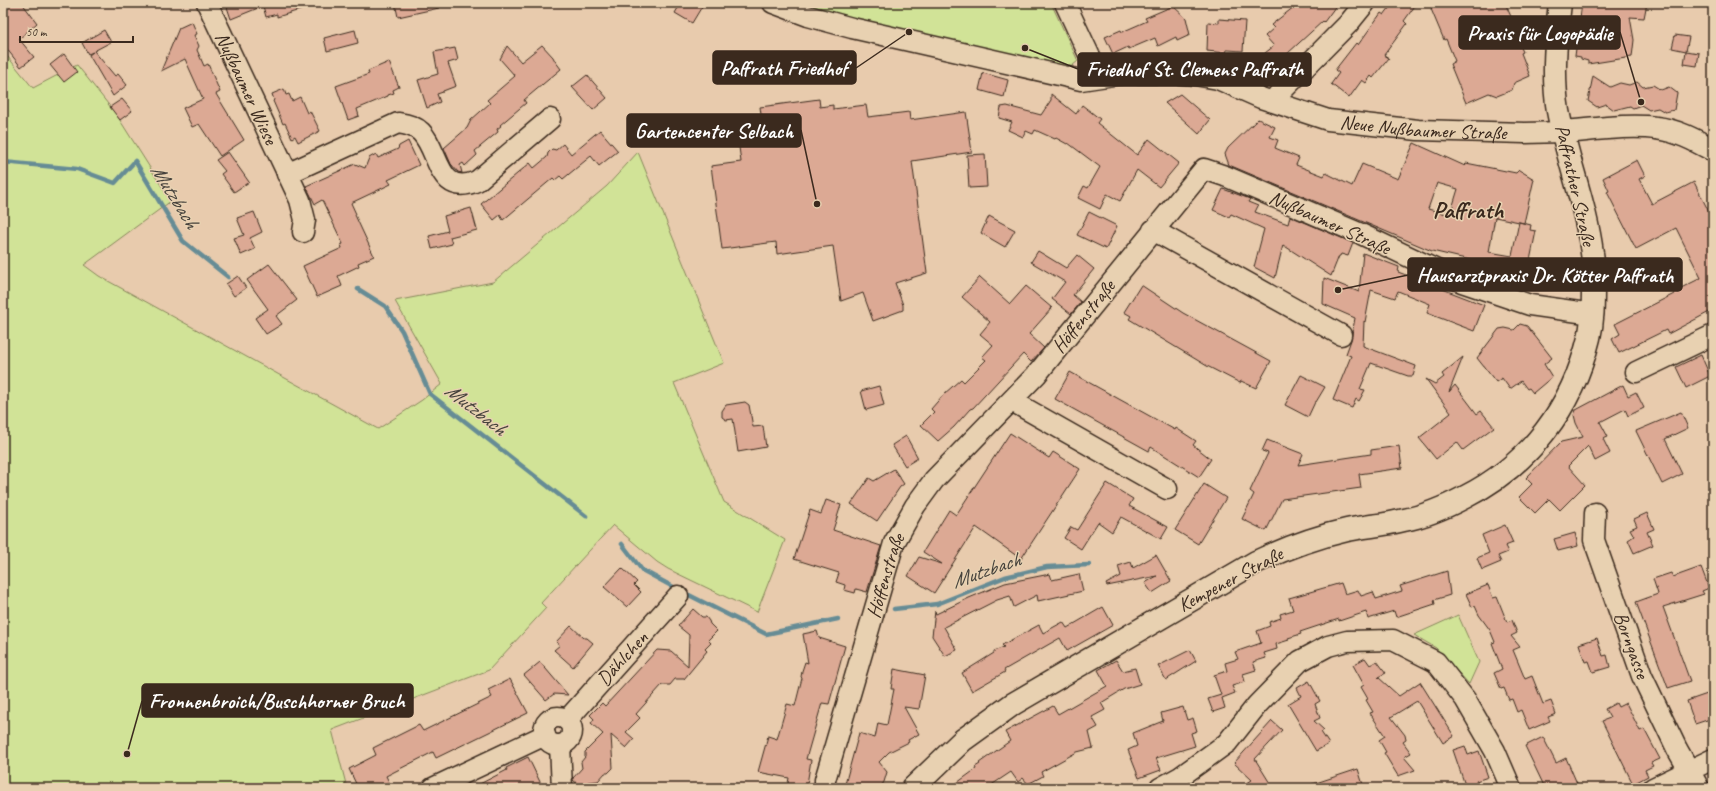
<svg xmlns="http://www.w3.org/2000/svg" width="1716" height="791" font-family="Caveat,sans-serif">
	<rect width="100%" height="100%" fill="#e8cbad"/>
	<filter id="ink" filterUnits="userSpaceOnUse"><feTurbulence type="fractalNoise" baseFrequency=".025" numOctaves="2"/><feDisplacementMap in="SourceGraphic" scale="8" xChannelSelector="R" yChannelSelector="G"/><feConvolveMatrix kernelMatrix="1 2 1 2 8 2 1 2 1" color-interpolation-filters="sRGB"/></filter>
	<g filter="url(#ink)">
		<path fill="#d1e397" stroke="#86865a" d="M803 3H1051L1078 61 1067 70 847 16Z
			M3 51 33 88 77 65 116 114 171 201 84 265 99 276 378 429 422 400 442 384 395 301 493 282 607 186 638 152 724 363 674 383 724 502 785 540 757 612 668 569 657 562 613 525 541 603 546 608 489 670 332 730 347 788H3Z
			M1458 615 1479 662 1469 684 1436 648 1414 635Z"/>
		<g fill="none" stroke-linecap="round" stroke-linejoin="round">
			<path stroke="#668c95" stroke-width="4.5" d="M3 162 77 169 115 183 135 161 183 241 228 277
				M358 289 385 306 402 331 430 394 586 516
				M622 544 642 570 677 589
				M689 595 766 634 838 619
				M894 609 937 604 1005 577 1047 567 1089 565"/>
		</g>
		<path fill="#dca994" stroke="#3b2a1e" fill-rule="evenodd" d="M3 3H22L37 23 19 39 34 57 21 67 3 44Z
			M235 3H312L313 6 277 17V14L266 17 263 6 231 19 227 7Z
			M395 3H438L439 8 398 17Z
			M681 3H704L692 23 675 13Z
			M1299 3H1338L1324 22 1323 21 1275 65 1265 53 1274 46 1265 36 1274 28 1271 25Z
			M1393 3H1417L1404 21 1407 24 1384 55 1389 58 1373 78 1371 76 1366 83 1362 80 1349 98 1331 84 1339 73 1335 70 1356 43 1358 45 1381 13 1384 15Z
			M1435 3H1505L1516 28 1513 29 1523 52 1521 53 1530 76 1514 83 1512 90 1497 96 1489 93 1466 103 1450 64 1455 61 1446 39 1444 40 1431 9Z
			M1582 3H1647L1644 18 1630 17 1634 40 1632 57 1588 64V61L1581 59V57L1575 56Z
			M1173 6 1186 18 1190 35 1177 41 1176 37 1158 46 1155 38 1129 49 1128 47 1113 54 1105 37 1121 30 1122 32 1147 21 1145 18Z
			M1219 19 1245 21 1243 51 1227 50 1226 53 1207 51 1208 22 1219 23Z
			M192 22 197 34 194 35 199 46 197 50 204 66 208 64 220 92 216 94 244 140 220 156 199 124 192 127 183 108 203 99 185 59 161 71 179 28Z
			M104 30 111 42 94 51 115 76 118 74 127 85 113 96 89 55 93 52 88 54 82 43Z
			M355 30 358 43 327 51 324 38Z
			M1675 35 1689 37 1686 51 1672 48Z
			M542 45 553 57 555 61 561 69 524 100 526 103 500 125 501 126 497 129 498 132 475 151 477 155 465 166 463 163 460 165 462 173 458 172 451 164 444 148 467 128 471 120 490 103 487 100 515 76 500 59 507 46 521 62Z
			M455 48 458 60 448 63 456 86 443 91V92L437 94 440 102 427 108 418 80 438 74 434 52Z
			M1686 51 1699 53 1697 66 1684 64Z
			M64 54 77 72 64 82 50 65Z
			M389 62 399 87 393 90 394 93 388 95V96L357 109 359 116 348 120 336 86 369 74 368 71Z
			M983 73 1008 80 1004 97 979 90Z
			M587 75 607 98 593 110 572 87Z
			M1593 76 1610 87 1620 83 1629 85 1637 82 1643 87 1653 85 1661 90 1669 87 1677 93 1674 110 1665 112 1658 108 1649 110 1641 105 1633 108 1630 106 1614 110 1606 104 1597 107 1588 101Z
			M284 89 286 95 289 94 292 101 300 97 307 113 310 111 320 131 298 142 295 136 292 138 285 123 283 124 273 101 274 100 272 94Z
			M1051 94 1076 114 1082 105 1100 119 1097 123 1137 155 1149 139 1179 163 1159 187 1137 170 1120 201 1107 194 1100 209 1078 198 1084 186 1088 188 1100 167 1068 143 1067 144 1056 138 1055 139 1035 130 1033 134 1026 131 1023 137 1008 130 1012 122 999 118 1001 107 1007 106 1041 115 1051 100Z
			M1180 94 1210 120 1199 134 1165 103Z
			M122 99 132 111 120 120 110 107Z
			M819 99 820 107 833 105V109L866 105 868 117 909 112 910 120 966 112 972 152 912 161 927 273 895 283 903 305V310L873 321 863 293 841 301 833 246 777 254 776 242 722 249 711 166 741 162 739 147 765 143 760 107Z
			M1258 119 1275 127 1270 137 1278 140 1275 148 1299 158 1296 165 1324 176 1326 173 1352 186 1362 164 1398 179 1414 143 1465 166 1466 163 1516 173 1519 170 1534 179 1524 223 1495 217 1489 252 1512 256 1519 222 1531 225 1530 230 1536 231 1524 290 1485 278 1487 264 1432 251 1229 165 1225 154 1228 148ZM1437 183 1458 189 1450 215 1428 209Z
			M600 130 618 151 599 166 591 156 563 179 560 176 555 180 553 178 503 220 500 215 494 220 481 204 530 163 534 168 547 157 548 153 552 149 556 150 563 144 571 154Z
			M408 141 419 165 388 180 391 184 351 203 356 214 355 215 374 256 358 263 359 266 338 276 342 286 317 297 303 266 342 248 341 245 343 244 322 200 315 204 306 186 355 164 365 168 369 158 376 154 378 158 398 149 399 146Z
			M228 152 249 182 234 192 221 174 225 171 216 160Z
			M985 154 987 187 969 188 967 155Z
			M1637 160 1645 176 1639 179 1652 204 1694 182 1713 220V310L1668 334 1666 330 1619 353 1612 339 1620 334 1615 324 1674 294 1673 292 1701 278 1676 228 1636 249 1607 192 1609 191 1603 178Z
			M1223 189 1250 199 1248 202 1258 206 1255 212 1288 224 1290 216 1353 243 1348 256 1341 254 1340 256H1339L1331 276 1283 245 1275 278 1254 267 1264 229 1231 214 1229 217 1213 210Z
			M471 208 477 230 450 237 452 244 432 249 429 236 448 231 444 216Z
			M254 212 262 232 250 238 255 249 241 255 234 238 244 235 237 218Z
			M1089 212 1117 226 1106 249 1077 235Z
			M989 216 1015 230 1005 247 981 233Z
			M1038 251 1066 268 1077 255 1094 269 1073 295 1081 302 1071 314 1052 299 1065 282 1031 262Z
			M1363 253 1399 267 1398 272 1484 305 1474 331 1427 313 1430 304 1398 291 1395 298 1371 290 1365 322 1364 321 1363 346 1416 366 1413 376H1408L1371 363 1360 389 1365 390 1359 401 1356 399 1352 408 1333 400 1351 356 1346 354 1351 340 1355 318 1323 304 1324 278 1359 292Z
			M269 264 297 300 276 316 282 324 266 334 255 318 268 309 247 280Z
			M238 276 246 288 234 296 226 284Z
			M980 277 1010 304 1026 286 1052 308 1029 334 1044 348 1031 362 1023 354 973 408 970 409 954 427 938 441 921 425 934 412 931 409 944 394 961 379 964 382 986 360 982 357 993 345 980 334 990 322 962 297Z
			M1141 285 1183 313 1271 361 1256 388 1241 381 1240 383 1207 366 1129 319 1131 316 1124 312Z
			M1520 324 1527 326 1552 358 1544 364 1552 377 1533 393 1529 388 1527 389 1521 381 1510 389 1502 378 1496 382 1477 358 1499 329 1505 328 1514 330Z
			M1701 355 1710 376 1686 388 1676 367Z
			M1463 357 1449 392 1455 385 1477 414 1481 411 1494 427 1463 450 1457 442 1436 459 1419 438 1451 413 1426 379 1435 384 1444 377 1442 374Z
			M1070 372 1175 430 1176 428 1196 441 1193 445 1211 459 1199 477 1151 447 1149 451 1055 399Z
			M1301 375 1325 387 1316 402H1315L1308 417 1285 405Z
			M1623 385 1628 396 1636 392 1644 408 1628 416 1625 409 1600 422 1608 437 1603 439 1610 453 1595 461 1588 446 1568 466 1585 485 1560 510 1549 499 1535 513 1519 497 1532 484 1526 478 1561 442 1583 437 1576 423 1574 415 1576 410Z
			M879 386 884 405 866 410 861 391Z
			M745 402 749 405 753 427 763 426 766 447 738 452 733 419 726 420 722 417V411L726 405Z
			M1681 412 1688 428 1665 439 1682 474 1662 484 1636 431Z
			M1010 433 1049 458 1053 452 1080 469 1021 559 976 527 934 593 908 576 919 557 942 564 923 552 949 510 956 515Z
			M906 436 918 458 905 466 892 445Z
			M1267 440 1303 454 1298 465 1371 454V450L1399 446 1402 468 1359 474 1361 488 1282 499 1266 531 1242 519 1254 494 1250 491 1268 453 1262 451Z
			M894 469 904 484 900 487 877 521 851 504 869 478 874 481Z
			M1107 483 1133 499 1129 506 1168 527 1161 539 1121 517 1112 532 1098 522 1081 549 1064 538 1071 527 1077 530Z
			M1204 484 1226 498 1198 544 1175 530Z
			M826 500 841 505 833 530 881 546 867 592 856 589 855 593 844 590 845 585 836 582 839 573 794 559 810 510 821 514Z
			M1647 513 1654 529 1647 532 1653 545 1634 553 1628 540 1634 536 1630 529 1637 526 1634 519Z
			M1505 525 1513 543 1505 546 1508 552 1498 556 1501 562 1482 570 1477 558 1489 553 1482 535Z
			M1575 533 1578 546 1558 551 1554 539Z
			M1156 555 1171 581 1152 593 1145 583 1157 576 1107 586 1106 584 1121 576 1118 566 1131 562 1133 568Z
			M1701 567 1709 588 1702 591 1704 594 1663 607 1690 681 1668 688 1636 602 1658 594 1653 579 1671 573 1673 577Z
			M622 568 637 582 634 585 641 592 627 607 604 587Z
			M1447 571 1450 595 1434 600 1435 604 1396 617 1394 611 1368 619 1366 612 1339 621V619L1300 632 1301 634 1288 638 1289 640 1276 644 1277 649 1264 653 1266 658 1253 662 1256 670 1243 674 1245 682 1232 686 1235 693 1222 698 1225 708 1213 712 1208 699 1221 695 1214 675 1227 671 1225 663 1238 659 1235 652 1261 643 1257 631 1270 626 1269 622 1281 618 1280 614 1293 610 1289 598 1341 583 1345 594 1358 590 1361 596 1373 592 1376 599 1402 591 1400 586Z
			M1050 574 1052 580 1079 574 1083 591 1038 601 1037 595 1014 607 1010 596 997 600 944 627 957 650 945 656 932 636 935 611 936 614 969 598 1005 583Z
			M1488 585 1493 598 1497 597 1507 622 1512 620 1517 633 1511 636 1520 647 1513 650 1525 679 1532 676 1543 704 1551 701 1556 714 1548 717 1550 721 1529 730 1521 710 1517 712 1512 699 1509 700 1504 688 1501 689 1494 673 1502 669 1492 643 1495 642 1490 630 1479 615 1475 606 1472 607 1466 594Z
			M1103 607 1113 625 1067 651 1060 638 1004 670 1005 672 972 691 962 673 994 653V651L1004 647 1002 645 1039 625 1043 633 1063 622 1067 628Z
			M693 609 702 617H706L709 621 710 624 717 631 708 640 711 643 705 649 707 651 684 679H675L670 685H662L636 714 640 718 626 732 634 739 626 748 611 735 613 768 608 773H605L598 781 588 782 582 788 573 780V778L582 768 581 762 585 757V752L603 734 591 723 594 719 590 715 602 703 605 706 657 650 671 651 688 666 689 635 678 626Z
			M571 626 584 638H587L593 643 573 667 554 650 560 645 556 642Z
			M817 631 819 638 845 646 829 704 822 703 806 759 811 760 807 784 805 788H787L789 778 758 772 768 736 777 739 787 704 795 706 802 678 801 677 802 671 805 662 808 663 803 634Z
			M1597 638 1603 656 1607 655 1610 667 1593 672 1589 661 1585 662 1579 644Z
			M1190 650 1196 661 1166 680 1158 666Z
			M1365 658 1370 665 1377 661 1386 673 1378 677 1399 696 1420 682 1454 736 1443 743 1417 701 1391 717 1405 735 1406 740 1403 742 1411 753 1404 757 1415 770 1398 776 1384 753 1386 752 1379 740 1385 736 1370 713 1373 712 1366 700 1368 699 1361 687 1364 685 1353 665Z
			M1116 660 1123 671 1135 668 1140 684 1124 689 1101 703 1105 710 1092 717 1098 727 1089 732 1093 748 1077 752 1041 772 1043 776 1028 784 1023 778 1018 782 1011 772 987 788H950L976 769 975 767 980 764 979 763 1010 741 1005 732 1053 706 1058 714 1107 686 1098 670Z
			M540 662 568 695 554 694 546 700 524 675Z
			M894 669 925 675 919 709 904 707 919 734 908 740 909 742 889 752 879 762 887 772 884 782 880 788H844L859 733 875 738 878 723 887 725 894 689H891Z
			M510 679 528 713 436 758 433 752 386 776 389 782 377 788H358L349 769 376 755 373 748 419 725 423 731 492 697 488 690Z
			M1309 681 1320 701 1315 704 1320 718 1314 721 1324 730 1321 732 1329 744 1316 751 1288 704 1301 696 1297 688Z
			M1713 692V718L1695 724 1687 701Z
			M1616 703 1618 707 1626 703 1640 731 1644 729 1660 759 1651 763 1653 766 1645 770 1648 776 1633 784 1602 721 1610 718 1605 709Z
			M1183 707 1187 720 1193 718 1197 731 1191 733 1195 746 1156 758 1161 770 1139 778 1128 750 1137 746 1133 733 1163 721 1161 713Z
			M1272 721 1282 730 1255 759 1273 788H1239L1252 780 1234 763Z
			M1543 737 1556 763 1566 758 1579 788H1545L1525 746Z
			M1465 746 1468 755 1479 751 1488 777 1476 781 1479 788H1466L1453 750Z
			M528 757 541 784 533 788H472L507 770 506 768Z
			M1358 769 1364 788H1307V786Z"/>
		<g fill="none" stroke-linecap="round" stroke-linejoin="round">
			<g stroke="#3b2a1e" stroke-width="23">
				<g id="minor">
					<path d="M207 3 300 200 305 220 303 232"/>
					<path id="s1" d="M773 3 808 16 852 28 1081 80 1127 73H1172L1195 75 1218 79 1261 98 1328 120 1418 130 1525 133 1563 132"/>
					<path d="M1065 3 1099 76"/>
					<path d="M1272 101 1348 24 1365 3"/>
					<path d="M287 174 398 123C406 124 415 126 421 132 440 151 437 198 477 181L550 119"/>
					<path d="M1153 230 1341 335"/>
					<path d="M1636 372 1713 335"/>
					<path d="M1012 401 1167 489"/>
					<path d="M1595 513 1594 540 1642 676 1677 749 1699 788"/>
					<circle cx="558" cy="731" r="14"/>
					<path d="M567 720 678 596"/>
					<path d="M560 745 562 788"/>
					<path d="M433 788 545 735"/>
					<path id="s2" d="M825 788V780L894 543 915 506 934 480 1037 374 1204 169 1225 176 1361 234 1462 282 1530 305 1593 314"/>
					<path d="M1160 788 1180 777 1227 743 1257 705 1300 661 1328 646 1347 641 1393 640 1436 662 1465 699 1495 751 1511 788"/>
					<path d="M1653 788 1713 759"/>
				</g>
			</g>
			<g stroke="#3b2a1e" stroke-width="25">
				<path id="major" d="M1563 132C1591 130 1629 124 1656 128 1676 130 1695 140 1713 150
					M913 788 963 740 1013 704 1256 562C1286 548 1316 537 1347 530 1366 526 1386 525 1404 520 1426 516 1446 507 1465 497 1530 464 1572 408 1589 338 1593 321 1593 305 1593 288 1593 277 1594 264 1592 253 1586 205 1567 159 1558 111 1552 75 1556 38 1560 3"/>
			</g>
			<use href="#minor" stroke="#e8d1b1" stroke-width="20"/>
			<use href="#major" stroke="#e8d1b1" stroke-width="22"/>
		</g>
	</g>
	<g text-anchor="middle" stroke-width="3" stroke-linejoin="round" paint-order="stroke">
		<g font-size="20" fill="#3b2a1e" stroke="#e8d1b1">
			<text transform="translate(247 88) rotate(65)" y="7">Nußbaumer Wiese</text>
			<text dy="7" stroke="none"><textPath href="#s1" startOffset="669">Neue Nußbaumer Straße</textPath></text>
			<text transform="translate(1576 185) rotate(77)" y="7">Paffrather Straße</text>
			<text transform="translate(1330 222) rotate(24)" y="7">Nußbaumer Straße</text>
			<text transform="translate(1083 316) rotate(-51)" y="7">Höffenstraße</text>
			<text dy="7" stroke="none"><textPath href="#s2" startOffset="221">Höffenstraße</textPath></text>
			<text transform="translate(1230 579) rotate(-28)" y="7">Kempener Straße</text>
			<text transform="translate(1632 645) rotate(70)" y="7">Borngasse</text>
			<text transform="translate(622 658) rotate(-48)" y="7">Dählchen</text>
		</g>
		<g font-size="21" font-style="italic" fill="#46423c" stroke="#e8d1b1">
			<text transform="translate(175 196) rotate(58)" y="7">Mutzbach</text>
			<text transform="translate(476 409) rotate(38)" y="7">Mutzbach</text>
			<text transform="translate(986 570) rotate(-19)" y="7">Mutzbach</text>
		</g>
		<g font-size="24" font-weight="bold" fill="#3b2a1e" stroke="#e8d1b1">
			<text x="1468" y="218">Paffrath</text>
		</g>
	</g>
	<path fill="none" stroke="#3b2a1e" stroke-width="1.5" d="M1641 102L1620 32M909 32L856 68M1025 48L1078 69M817 204L801 130M1338 290L1408 275M127 754L142 701"/>
	<g fill="#3b2a1e" stroke="#e8d1b1" stroke-width="1.5">
		<circle cx="1641" cy="102" r="4"/>
		<circle cx="909" cy="32" r="4"/>
		<circle cx="1025" cy="48" r="4"/>
		<circle cx="817" cy="204" r="4"/>
		<circle cx="1338" cy="290" r="4"/>
		<circle cx="127" cy="754" r="4"/>
	</g>
	<g fill="#3b2a1e" stroke="#3b2a1e" stroke-width="1.5">
		<rect x="1459" y="16" width="161" height="33" rx="4"/>
		<rect x="713" y="51" width="143" height="33" rx="4"/>
		<rect x="1078" y="53" width="233" height="33" rx="4"/>
		<rect x="627" y="114" width="174" height="33" rx="4"/>
		<rect x="1408" y="258" width="274" height="33" rx="4"/>
		<rect x="142" y="684" width="271" height="33" rx="4"/>
	</g>
	<g font-size="21" text-anchor="middle" font-weight="bold" fill="#fff">
		<text x="1540" y="40">Praxis für Logopädie</text>
		<text x="784" y="75">Paffrath Friedhof</text>
		<text x="1195" y="76">Friedhof St. Clemens Paffrath</text>
		<text x="714" y="138">Gartencenter Selbach</text>
		<text x="1545" y="282">Hausarztpraxis Dr. Kötter Paffrath</text>
		<text x="277" y="708">Fronnenbroich/Buschhorner Bruch</text>
	</g>
	<rect width="1716" height="791" fill="none" stroke="#e8d1b1" stroke-width="16"/>
	<rect x="8" y="8" width="1700" height="775" fill="none" stroke="#3b2a1e" stroke-width="1.5" filter="url(#ink)"/>
	<path d="M20 36v6h113v-6" fill="none" stroke="#3b2a1e" stroke-width="2"/>
	<text x="26" y="36" font-size="12" fill="#3b2a1e" stroke="#e8d1b1" stroke-width="3" paint-order="stroke">50 m</text>
</svg>
